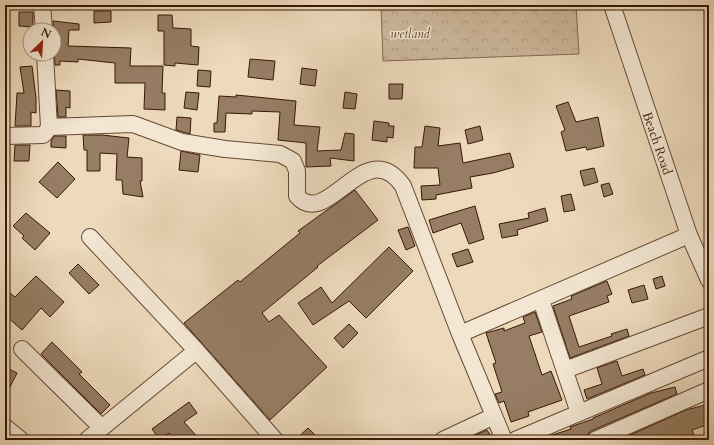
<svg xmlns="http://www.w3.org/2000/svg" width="714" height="445" font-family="Cardo,serif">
	<defs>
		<pattern id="forest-crowns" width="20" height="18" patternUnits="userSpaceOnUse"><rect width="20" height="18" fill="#ceb99d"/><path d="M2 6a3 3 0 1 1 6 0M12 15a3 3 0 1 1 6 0" fill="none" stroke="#b29e86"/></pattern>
	</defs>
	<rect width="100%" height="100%" fill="#eddabc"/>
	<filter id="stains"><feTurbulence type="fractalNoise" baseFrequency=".005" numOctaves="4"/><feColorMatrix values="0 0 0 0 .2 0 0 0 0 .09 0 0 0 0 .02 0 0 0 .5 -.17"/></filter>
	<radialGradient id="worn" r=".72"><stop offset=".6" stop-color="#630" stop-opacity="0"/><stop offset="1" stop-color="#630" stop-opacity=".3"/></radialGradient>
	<path fill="url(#forest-crowns)" stroke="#836851" d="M381 5H576L579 54 383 61Z"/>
	<path fill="#967d64" stroke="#381805" d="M94 11H111V22L94 23Z
		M19 12H33V27L19 26Z
		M158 15H172L173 28 191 29V46L199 47 198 65 175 63V66L164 65V31H158Z
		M53 21 79 24V30H69L68 46 131 48 130 66H163L162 93H165V110L144 109 145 83H115V63L78 59V62L60 61V65H55Z
		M250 59 275 61 273 80 248 77Z
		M32 66 36 98V113L31 112V126H15L17 93H24L20 67Z
		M302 68 317 70 315 86 300 84Z
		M198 70 211 71 210 87 197 86Z
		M389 84H403L402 99H389Z
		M56 90 70 91V108L66 107V117H58Z
		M186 92 199 93 197 110 184 108Z
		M345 92 357 94 355 109 343 108Z
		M236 95 296 101 294 125 320 127 317 151 341 150 345 133 354 134V161L330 158 331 166 306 167V143L278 140 280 112 252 111V114L226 113 225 132H214V123H217L219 96 236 97Z
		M568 102 576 122 598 117 604 146 587 150 586 147 566 151 561 132 565 130 556 106Z
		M177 117 191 118 190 134 176 130Z
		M374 121 389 123V126H394L393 138 387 137V142L372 140Z
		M425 126 440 128 438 146 460 143 463 163 510 153 514 167 493 173 470 177 472 188 436 195V199L422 200 421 186 440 185 438 168H414L415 147H422Z
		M480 126 483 140 468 144 465 130Z
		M83 135H102L129 138 127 157 142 158V181H140L143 197 123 194 122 180H116L117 154 100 153V171H87V150H84Z
		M54 136H66V148L51 147V141Z
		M15 145H30L29 161H14Z
		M181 151 200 155 198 172 179 170Z
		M58 162 75 179 57 198 39 182Z
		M594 168 598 182 584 186 580 171Z
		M609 183 613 194 604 197 601 185Z
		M355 190 378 220 317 266 318 267 262 313 269 322 279 315 327 367 270 420 184 323 238 280 240 282 300 233 298 231Z
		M571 194 575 210 564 212 561 196Z
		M475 206 484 239 469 244 461 223 433 233 429 220Z
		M545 208 548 221 517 230 518 235 502 238 499 224 529 218 528 213Z
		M26 213 50 233 35 250 22 238 24 236 13 226Z
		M408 227 415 246 406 250 398 230Z
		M389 247 413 271 366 318 349 301 313 325 298 303 321 287 332 303Z
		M468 249 473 262 457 267 452 254Z
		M78 264 99 285 89 294 69 273Z
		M36 276 64 302 50 317 41 308 22 330 5 315V289L15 297Z
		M662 276 665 286 656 289 653 279Z
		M607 281 612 294 607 296 609 302 569 316 579 347 612 336 611 334 627 329 629 336 570 358 553 306 572 299 571 296Z
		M644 285 648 299 632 303 628 290Z
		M535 312 542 332 529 336 542 375 551 371 562 400 528 412 529 416 511 422 504 401 499 403 495 394 502 392 493 364 496 363 486 333 504 328V331L525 323 523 317Z
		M349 324 358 333 343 348 334 338Z
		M52 342 82 372 79 374 110 405 101 414 41 354Z
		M617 361 622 376 643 369 645 375 587 399 584 390 602 384 597 368Z
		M5 367 17 373 5 397Z
		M675 387 677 394 591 431 587 435 586 440H544L543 438 571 429 570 427 593 419V418L651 393Z
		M189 402 197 413 184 422 200 440H174L169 433 160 440 152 429Z
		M709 404V424L692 430 696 440H619L686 410Z
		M308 428 320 440H295Z
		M487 430 491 436 484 440H465Z"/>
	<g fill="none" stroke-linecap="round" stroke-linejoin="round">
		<g stroke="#654833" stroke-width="18">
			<path id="minor" d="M42 5 44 30
				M612 5 689 235 709 280
				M49 127 133 124 182 142 225 149 280 154 293 161 297 171V196C328 231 365 132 403 186L460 334
				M5 136 43 135 46 132 49 127 45 54
				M541 300 579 413
				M22 349 102 428
				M195 349 275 440
				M565 370 709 316
				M5 427 21 440
				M87 440 191 355 195 349 90 237
				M443 440 494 416
				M504 440 460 334 689 235
				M515 440 709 358
				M595 440 709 390"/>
		</g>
		<use href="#minor" stroke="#f3e7d3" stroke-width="16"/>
	</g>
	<g text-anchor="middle" stroke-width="3" stroke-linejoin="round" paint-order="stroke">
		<g font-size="13" font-style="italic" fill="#654833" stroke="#f3e7d3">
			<text x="410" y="38">wetland</text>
		</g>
		<g font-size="13" fill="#381805" stroke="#f3e7d3">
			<text transform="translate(658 143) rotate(71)" y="5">Beach Road</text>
		</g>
	</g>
	<rect width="714" height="445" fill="none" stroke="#eddabc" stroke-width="20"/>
	<rect x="6" y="6" width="702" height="433" fill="none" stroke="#381805" stroke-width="2"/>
	<rect x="10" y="10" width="694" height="425" fill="none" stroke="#381805"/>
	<g transform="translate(42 42) rotate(25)"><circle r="19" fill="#f3e7d3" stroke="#a89481"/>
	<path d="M0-3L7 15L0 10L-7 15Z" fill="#8f2418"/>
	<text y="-6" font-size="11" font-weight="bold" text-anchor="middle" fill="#381805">N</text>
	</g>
	<rect width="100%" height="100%" filter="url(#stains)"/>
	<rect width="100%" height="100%" fill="url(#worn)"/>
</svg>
